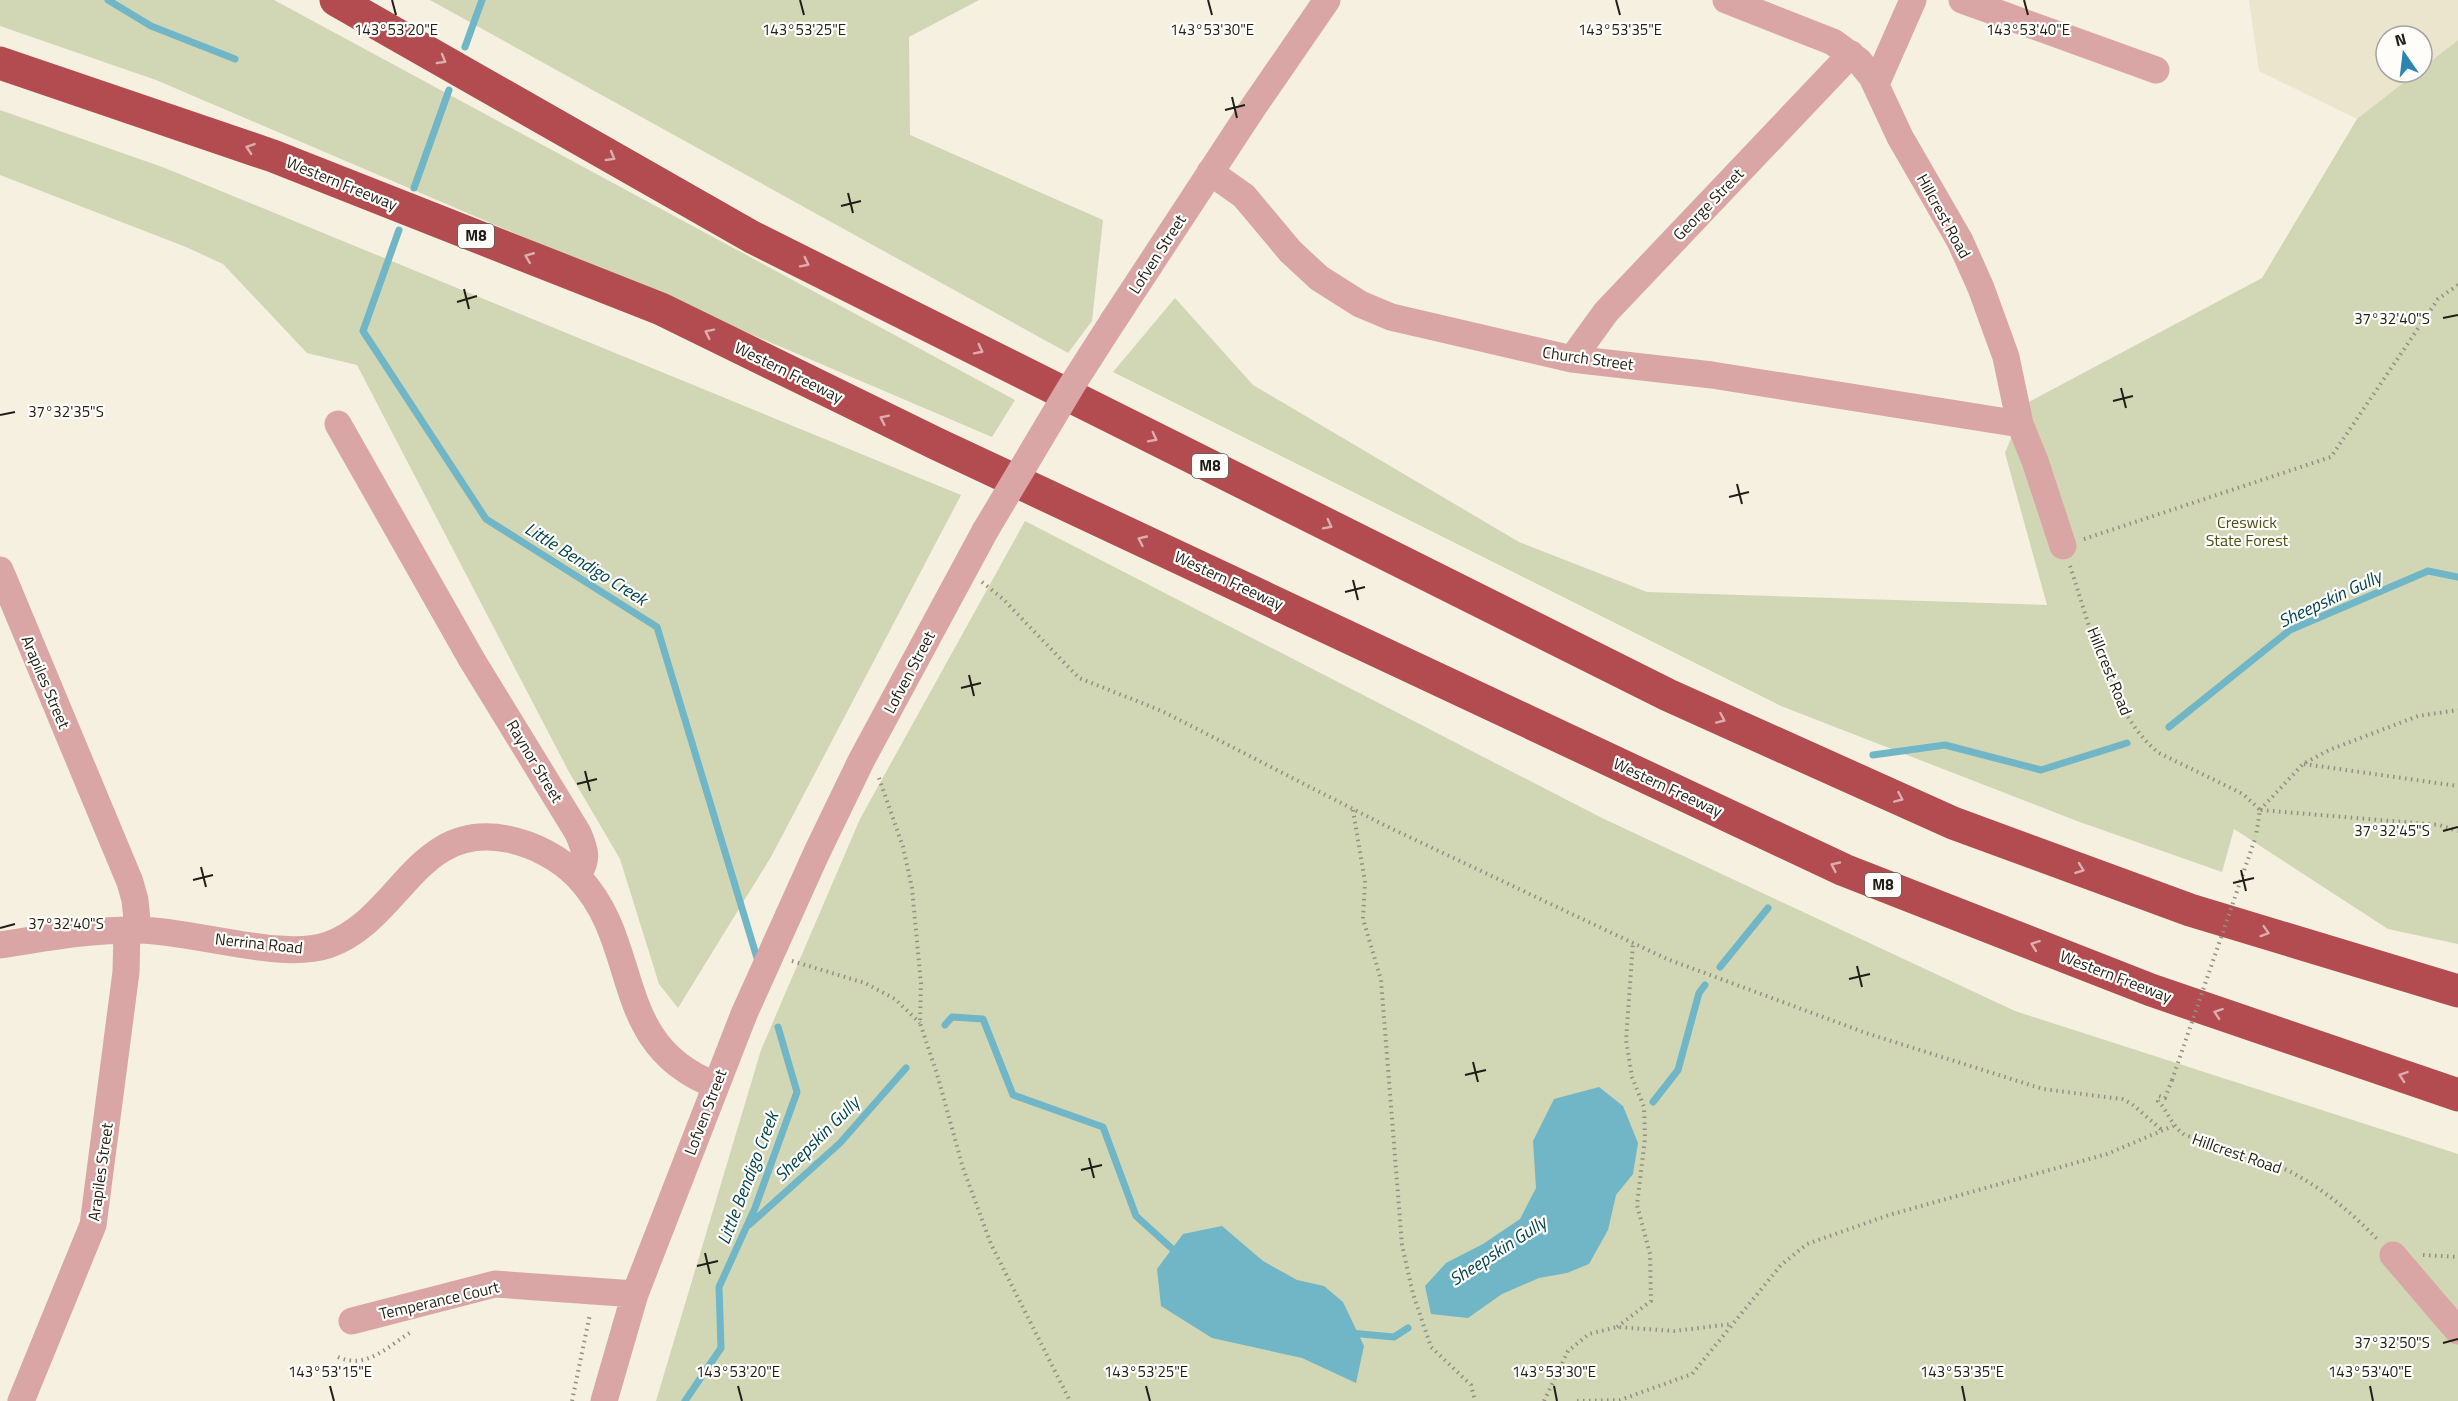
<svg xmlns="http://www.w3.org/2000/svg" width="2458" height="1401" font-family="'Titillium Web',sans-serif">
	<rect width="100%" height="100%" fill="#f5f0df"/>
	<path fill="#ece5cd" d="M2249 0H2458V40L2422 68V36H2386V72H2417L2357 119 2259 71Z"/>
	<path fill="#d1d6b4" d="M0 0H274L1015 400 992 437 156 80 0 26Z
		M430 0H979L909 37 910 135 1103 220 1092 321 1068 353Z
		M2458 40V944L2388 929 2234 829 2222 872 2077 821 1781 706 1113 372 1175 298 1253 385 1519 542 1647 592 2047 605 2005 453 2025 404 2262 278 2357 119 2417 72H2422V68Z
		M0 110 165 168 961 495 771 857 678 1008 659 984 620 859 569 772 357 365 307 353 223 264 186 247 0 175Z
		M1025 521 1602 818 2015 1011 2458 1154V1401H656L761 1050 860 819Z"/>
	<path fill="#70b6c7" d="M1599 1087 1623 1106 1638 1143 1633 1174 1616 1195 1608 1230 1589 1264 1567 1273 1539 1278 1502 1294 1468 1318 1431 1314 1425 1286 1446 1263 1483 1244 1520 1219 1536 1188 1533 1141 1554 1099Z
		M1222 1226 1263 1261 1297 1280 1324 1286 1343 1302 1364 1346 1356 1383 1302 1358 1212 1338 1161 1306 1157 1269 1183 1234Z"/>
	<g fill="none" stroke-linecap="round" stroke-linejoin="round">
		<path stroke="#70b6c7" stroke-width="7" d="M108 0 151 26 235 59
			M465 47 482 0
			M414 188 449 90
			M399 230 363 331 486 519 657 627 757 958
			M2169 727 2290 630 2428 571 2458 577
			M1873 755 1945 745 2041 770 2127 743
			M1720 967 1768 908
			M945 1025 952 1017 983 1019 1013 1095 1103 1127 1136 1216 1179 1255
			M1653 1102 1678 1070 1699 993 1705 985
			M749 1225 840 1143 906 1068
			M1350 1333 1394 1337 1408 1328
			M685 1401 721 1348 719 1287 755 1208 797 1092 778 1027"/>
		<path stroke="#938f83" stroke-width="4" stroke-dasharray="1.5 4.5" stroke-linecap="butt" d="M2084 539 2331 457 2438 299 2458 285
			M2070 566C2089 623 2111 716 2159 753L2243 794 2260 810 2256 836
			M982 582 1003 599 1079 678 1162 711 1384 825 1633 943 1667 959 1866 1033 2043 1089 2122 1099 2132 1104 2163 1131
			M2304 764 2458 786
			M879 778 903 847 912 888 921 984 920 1023 937 1074 963 1168 991 1244 1070 1401
			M1353 810 1365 882 1363 919 1381 980 1402 1245 1413 1294 1431 1347 1471 1385 1475 1401
			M2260 810 2303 764 2329 750 2418 716 2458 710
			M2261 810 2439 825 2458 831
			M792 961 865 983 895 999 920 1023
			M2172 1080 2165 1098 2159 1096 2158 1101C2168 1111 2171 1126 2185 1135L2287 1170C2321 1187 2351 1212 2377 1239
			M2423 1255 2458 1257
			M1617 1327 1651 1301 1650 1254 1637 1205 1645 1138 1644 1107 1632 1077 1626 1040 1633 943
			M338 1357C367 1370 388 1346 411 1332
			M572 1401 590 1314
			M1544 1401 1568 1351 1589 1334 1617 1327 1674 1331 1732 1324
			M1577 1401 1620 1400 1692 1374 1781 1265 1807 1244 1889 1215 2107 1154 2173 1126"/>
		<path stroke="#d9a6a5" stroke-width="27" d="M1726 0 1833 42 1859 61 1872 77 1900 137 1960 241 1981 288 2006 357 2020 424 2035 461 2063 546
			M1962 0 2156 70
			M1876 84 1913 0
			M1210 172 1244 196 1290 251 1319 278 1360 304 1391 317 1572 359 1712 375 2020 424
			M1113 321 1252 109 1327 0
			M1572 359 1606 312 1851 54
			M338 424 472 660 578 833C586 852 588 858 578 876
			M0 570 130 882 135 900 138 930
			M0 945C46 938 93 929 140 930 194 931 281 961 328 945 401 919 416 821 507 839 533 844 560 858 578 877 643 945 609 1044 715 1085
			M2393 1255 2458 1331
			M352 1321 495 1284 635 1294
			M21 1401 93 1225 126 972 127 930
			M604 1401 635 1294 744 1014 817 852 861 761 985 531"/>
		<path stroke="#b34c50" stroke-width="33" d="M336 0 752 237 1668 695 1953 823 2190 910 2458 991
			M0 63 273 156 661 309 937 444 1844 870 2151 990 2458 1095"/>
		<path stroke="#938f83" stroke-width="4" stroke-dasharray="1.5 4.5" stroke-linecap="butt" d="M2172 1080 2256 836"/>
		<path stroke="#d9a6a5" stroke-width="27" d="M985 531 1072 385 1113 321"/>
	</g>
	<defs><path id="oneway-chevron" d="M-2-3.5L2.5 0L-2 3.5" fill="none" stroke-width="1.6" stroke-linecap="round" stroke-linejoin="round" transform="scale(1.5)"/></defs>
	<g stroke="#dcadae">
		<use href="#oneway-chevron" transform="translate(442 60) rotate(30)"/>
		<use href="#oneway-chevron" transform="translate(250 148) rotate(-161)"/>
		<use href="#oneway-chevron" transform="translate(611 157) rotate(30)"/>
		<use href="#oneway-chevron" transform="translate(529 257) rotate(-158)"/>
		<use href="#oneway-chevron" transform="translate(805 263) rotate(27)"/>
		<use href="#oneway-chevron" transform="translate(709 333) rotate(-154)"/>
		<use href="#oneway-chevron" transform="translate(979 350) rotate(27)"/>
		<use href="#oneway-chevron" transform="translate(884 419) rotate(-154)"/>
		<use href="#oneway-chevron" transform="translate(1153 438) rotate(27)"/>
		<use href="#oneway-chevron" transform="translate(1328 525) rotate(27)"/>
		<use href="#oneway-chevron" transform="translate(1142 540) rotate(-155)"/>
		<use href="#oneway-chevron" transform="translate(1721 719) rotate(24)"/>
		<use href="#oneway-chevron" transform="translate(1899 798) rotate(24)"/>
		<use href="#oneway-chevron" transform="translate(1835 866) rotate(-155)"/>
		<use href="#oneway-chevron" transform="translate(2080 869) rotate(20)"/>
		<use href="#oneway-chevron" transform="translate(2265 932) rotate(17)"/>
		<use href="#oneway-chevron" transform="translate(2035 945) rotate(-159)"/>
		<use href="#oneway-chevron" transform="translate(2218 1013) rotate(-161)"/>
		<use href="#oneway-chevron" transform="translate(2403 1076) rotate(-161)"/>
	</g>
	<path fill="none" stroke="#201e18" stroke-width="2" d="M392 0 396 15M800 0 804 15M1208 0 1212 15M1616 0 1620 15M2024 0 2028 15M1232 97 1237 118M1225 110 1245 105M848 193 853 213M841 206 861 201M464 289 469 309M457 302 477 296M2443 318 2458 315M2121 388 2126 408M2113 401 2133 396M0 415 15 412M1737 484 1742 504M1729 497 1749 492M1353 580 1358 600M1345 592 1365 587M969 675 974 696M961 688 981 683M585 771 590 791M577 784 597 779M2443 831 2458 827M201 867 206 887M2241 870 2246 891M193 880 213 875M2233 883 2254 878M0 928 15 924M1857 966 1862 987M1849 979 1870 974M1473 1062 1478 1082M1465 1075 1486 1070M1089 1158 1094 1178M1081 1170 1102 1165M705 1253 710 1274M697 1266 718 1261M2443 1343 2458 1339M330 1386 334 1401M738 1386 742 1401M1146 1386 1150 1401M1554 1386 1557 1401M1962 1386 1965 1401M2370 1386 2373 1401"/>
	<g text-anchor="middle" stroke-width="4.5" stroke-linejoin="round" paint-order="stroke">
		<g fill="#fefdfa" stroke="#63615c" stroke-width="1.5">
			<rect x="458" y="224" width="36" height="24" rx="4.5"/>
			<rect x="1192" y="454" width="36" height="24" rx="4.5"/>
			<rect x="1865" y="873" width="36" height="24" rx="4.5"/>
		</g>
		<g font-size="15" font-weight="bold" fill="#201e18">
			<text x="476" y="241">M8</text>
			<text x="1210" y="471">M8</text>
			<text x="1883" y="890">M8</text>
		</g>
		<g font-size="16" fill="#201e18" stroke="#fefdfa">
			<text transform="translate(342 183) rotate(22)" y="6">Western Freeway</text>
			<text transform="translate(1708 204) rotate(-46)" y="6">George Street</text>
			<text transform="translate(1944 216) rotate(61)" y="6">Hillcrest Road</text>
			<text transform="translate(1157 254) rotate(-57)" y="6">Lofven Street</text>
			<text transform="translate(1588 358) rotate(8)" y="6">Church Street</text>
			<text transform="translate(789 372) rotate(26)" y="6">Western Freeway</text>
			<text transform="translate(1229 580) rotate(25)" y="6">Western Freeway</text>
			<text transform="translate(2110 671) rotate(68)" y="6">Hillcrest Road</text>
			<text transform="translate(909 672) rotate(-62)" y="6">Lofven Street</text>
			<text transform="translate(46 682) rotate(67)" y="6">Arapiles Street</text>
			<text transform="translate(535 761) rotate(59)" y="6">Raynor Street</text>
			<text transform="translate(1668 787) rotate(25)" y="6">Western Freeway</text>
			<text transform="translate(259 943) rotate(6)" y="6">Nerrina Road</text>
			<text transform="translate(2116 976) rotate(21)" y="6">Western Freeway</text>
			<text transform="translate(705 1112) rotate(-69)" y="6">Lofven Street</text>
			<text transform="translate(2237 1153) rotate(19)" y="6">Hillcrest Road</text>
			<text transform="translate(100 1172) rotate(-82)" y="6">Arapiles Street</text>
			<text transform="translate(439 1300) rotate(-13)" y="6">Temperance Court</text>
		</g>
		<g font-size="16" fill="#4c5213" stroke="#fefdfa">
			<text x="2247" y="528">Creswick<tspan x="2247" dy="18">State Forest</tspan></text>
		</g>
		<g font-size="18" font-style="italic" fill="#014551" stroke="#fefdfa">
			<text transform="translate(586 564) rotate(32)" y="6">Little Bendigo Creek</text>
			<text transform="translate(2330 599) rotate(-25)" y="6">Sheepskin Gully</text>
			<text transform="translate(817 1139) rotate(-45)" y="6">Sheepskin Gully</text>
			<text transform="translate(748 1178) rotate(-69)" y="6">Little Bendigo Creek</text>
			<text transform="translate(1498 1251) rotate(-33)" y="6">Sheepskin Gully</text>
		</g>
	</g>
	<g font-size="15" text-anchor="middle" fill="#201e18" stroke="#fefdfa" stroke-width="4.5" stroke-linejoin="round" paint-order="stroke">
		<text x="396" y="35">143°53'20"E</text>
		<text x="804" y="35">143°53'25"E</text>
		<text x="1212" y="35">143°53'30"E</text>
		<text x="1620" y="35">143°53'35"E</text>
		<text x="2028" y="35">143°53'40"E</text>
		<text x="2392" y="324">37°32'40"S</text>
		<text x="66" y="417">37°32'35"S</text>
		<text x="2392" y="836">37°32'45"S</text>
		<text x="66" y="929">37°32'40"S</text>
		<text x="2392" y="1348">37°32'50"S</text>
		<text x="330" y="1377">143°53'15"E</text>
		<text x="738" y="1377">143°53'20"E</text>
		<text x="1146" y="1377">143°53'25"E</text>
		<text x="1554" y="1377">143°53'30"E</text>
		<text x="1962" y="1377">143°53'35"E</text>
		<text x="2370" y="1377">143°53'40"E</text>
	</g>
	<g transform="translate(2404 54) rotate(346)"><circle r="28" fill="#fefdfa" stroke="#a5a4a0" stroke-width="1.5"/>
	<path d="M0-4.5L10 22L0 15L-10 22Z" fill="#2b84b2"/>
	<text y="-9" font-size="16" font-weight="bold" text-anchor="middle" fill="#201e18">N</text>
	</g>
</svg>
